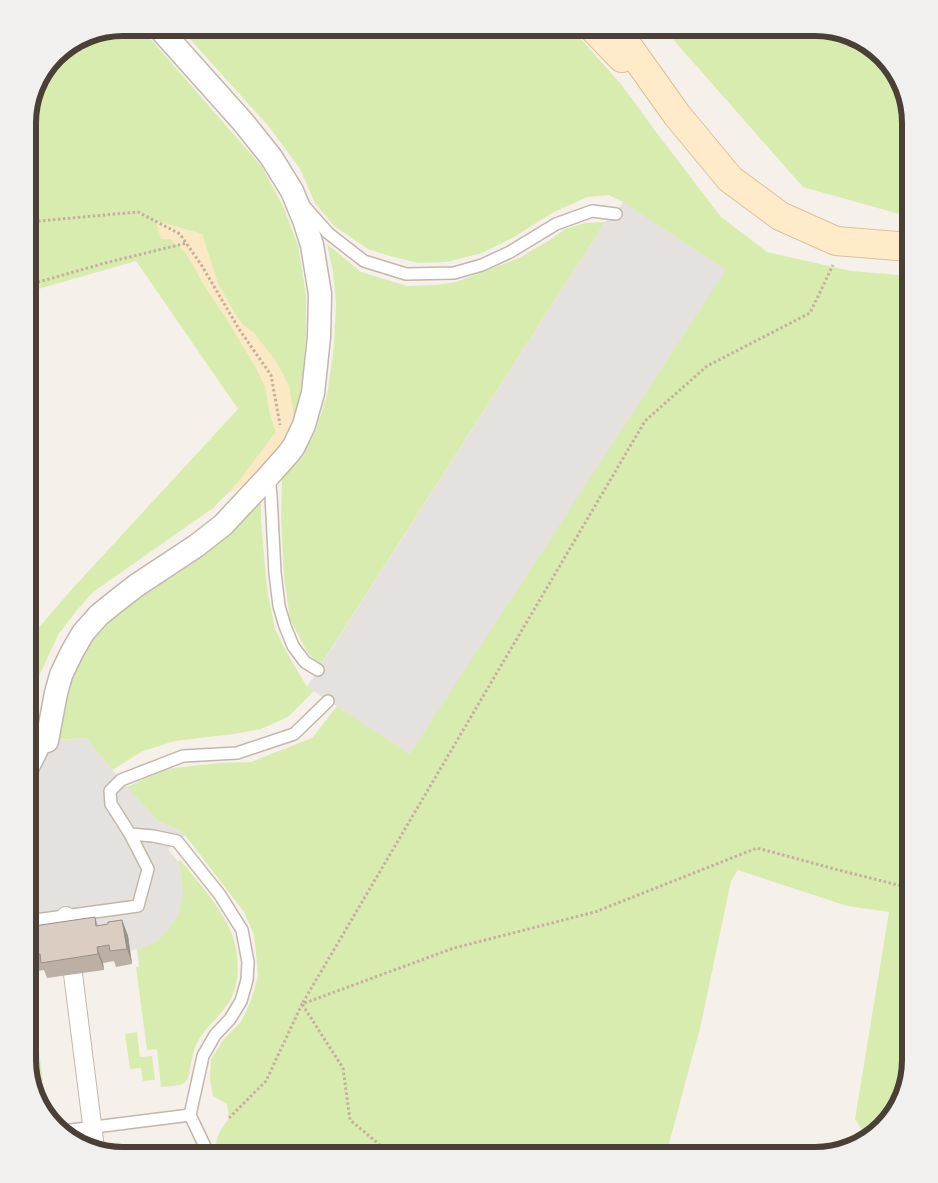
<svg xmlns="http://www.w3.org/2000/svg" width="938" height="1183" font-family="Cabin,sans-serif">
	<rect width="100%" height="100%" fill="#f5f0e9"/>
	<path fill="#d9ecb0" d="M123 28H141L262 167 283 206 298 245 306 295V337L301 391 294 419 289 386 254 333 242 324 234 312 218 284 202 234 156 221 171 239 186 253 206 288 227 319 255 366 265 386 270 414 276 432 238 483 213 508 93 592 77 610 58 635 34 687 28 736V640L72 589 238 409 136 261 28 292V116L37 81 60 51Z
		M180 28H571L621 84 653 128 721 217 767 252 851 271 910 276V1060L898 1108 875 1132 862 1130 855 1119 889 912 847 906 738 870 731 881 701 1024 666 1155H218C212 1141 221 1129 229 1118L227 1104 213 1096 210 1080 211 1059 224 1039 241 1022 251 1000 258 976 256 953 254 935 244 912 185 835 179 830 158 821 127 787 166 769 219 763 251 762 312 738 337 706 410 754 623 202 609 195 587 197 552 213 514 237 482 253 446 262 418 263 386 255 368 249 334 226 315 203 300 169 270 128Z
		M663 28H821L863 40 894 70 910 123V217L803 187Z
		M605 222 320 666 307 652 290 619 284 577 281 518 282 478 316 430 327 395 334 347 336 302 333 272 327 244 361 272 407 286 436 285 456 282 519 258 553 238 565 229 585 223Z
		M261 497V520L265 568 268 595 275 629 287 653 307 687 314 691 288 717 261 729 234 734 175 741 143 751 112 770 86 738 59 740 66 695 75 670 93 640 112 620 139 598 197 556Z
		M180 860C196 879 212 897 224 918 238 940 243 974 231 999 222 1015 207 1025 198 1041 195 1046 193 1053 192 1059 189 1067 191 1078 184 1083 178 1087 168 1086 161 1087L157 1049 147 1050 136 967H139L137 949 158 941 182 878 178 862Z
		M137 1032 140 1057 152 1056 155 1080 143 1081 141 1068 130 1069 125 1034Z
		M38 1045 43 1081 34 1082 30 1068 28 1047Z"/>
	<path fill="#fbe8c4" d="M156 221 202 234 218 284 234 312 242 324 254 333 276 361 289 386 294 419 284 445 251 482 227 494 238 482 276 432 270 414 265 386 255 366 227 319 206 288 186 253 171 239H161Z"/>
	<path fill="#e4e1de" d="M623 202 726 270 410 754 307 687 605 222 616 214Z
		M86 738 121 780 158 821 179 830 185 835 168 849 178 862 182 878 183 898 178 915 170 928 158 941 146 946 130 951 28 954V743Z"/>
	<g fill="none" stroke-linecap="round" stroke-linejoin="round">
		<g stroke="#c2b7ab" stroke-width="14">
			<path id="service" d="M305 207 328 233 364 261 406 274 454 273 482 265 510 252 556 224 592 211 616 214
				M266 479 270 487 271 495 275 573 279 606 285 626 293 646 305 662 318 670
				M28 779 47 741
				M28 921 138 906 148 869 130 834 111 804 110 791 121 780 183 756 237 753 294 734 328 701
				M190 1115 209 1155
				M63 1131 190 1115 203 1056 215 1035 230 1019 241 1001 247 980 248 962 242 930 220 895 177 841 153 836 130 834"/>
		</g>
		<g stroke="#c2b7ab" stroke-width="20">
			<path id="pedestrian" d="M66 916 69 938
				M73 974 95 1148"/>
		</g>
		<g stroke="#c2b7ab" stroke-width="25">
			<path id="minor" d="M47 741 56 693 61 675 72 652 83 633 99 615 115 602 137 585 196 546 223 525 266 479 289 453 294 446 304 425 313 393 319 337 320 294 312 245 304 220 292 191 271 157 243 122 159 28"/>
		</g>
		<g stroke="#dbc199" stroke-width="30">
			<path id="secondary" d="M593 28 622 58
				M615 28 677 115 730 179 780 216 836 241 910 247"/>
		</g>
		<path stroke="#c4b09b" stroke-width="3" stroke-dasharray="2.5 2.5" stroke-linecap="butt" d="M28 222 138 212 180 234 202 266 239 329 271 375 280 425
			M28 285 105 263 187 243
			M229 1118 266 1081 302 1004 454 948 595 912 757 848 846 872 910 888
			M392 1155 350 1120 343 1068 302 1004 645 421 707 366 810 313 833 265"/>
		<use href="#service" stroke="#fff" stroke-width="11"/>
		<use href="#pedestrian" stroke="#fff" stroke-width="18"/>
		<use href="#minor" stroke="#fff" stroke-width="22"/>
		<use href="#secondary" stroke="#ffebca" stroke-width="28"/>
	</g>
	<path fill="#bcb0a6" d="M95 917 98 926 108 924 122 920 128 936 132 964 116 967 114 961 103 963 104 970 47 978 44 970 31 972V977H28V938L35 936Z"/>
	<path fill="#999087" d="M122 920 128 936 132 964 127 949Z
		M97 947 103 963 104 970 98 954Z
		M28 964 31 972V977L28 967Z"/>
	<path fill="#dbcdc1" stroke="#999087" d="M95 917 96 926 108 924V922L122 920 127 949 110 951 109 945 97 947 98 954 41 963 40 954 28 956V938L35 936 34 926Z"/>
	<path d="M0 0H938V1183H0ZM123 36H815A87 87 0 0 1 902 123V1060A87 87 0 0 1 815 1147H123A87 87 0 0 1 36 1060V123A87 87 0 0 1 123 36Z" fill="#f1f0ef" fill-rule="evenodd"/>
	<path fill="none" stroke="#4a4037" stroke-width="6" d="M123 36H815A87 87 0 0 1 902 123V1060A87 87 0 0 1 815 1147H123A87 87 0 0 1 36 1060V123A87 87 0 0 1 123 36Z"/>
</svg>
